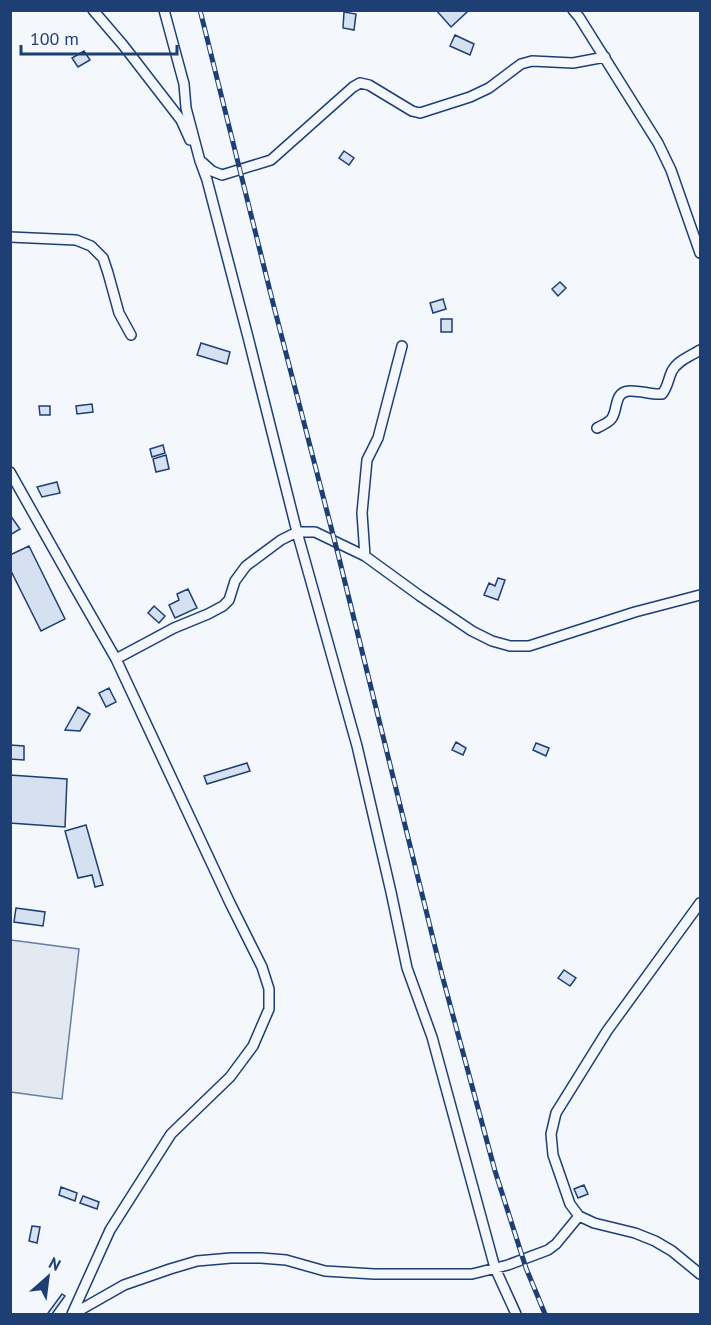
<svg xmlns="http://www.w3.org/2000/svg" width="711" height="1325" font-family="'PT Sans',sans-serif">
	<rect width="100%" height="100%" fill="#f4f7fb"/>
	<path fill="#e3e9f0" stroke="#687fa3" stroke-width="1.5" d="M11 940 79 949 62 1099 11 1092Z"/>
	<path fill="#d5e0f0" stroke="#1d3f73" stroke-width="1.5" d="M436 10H466L467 12 451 27Z
		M344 12 356 14 354 30 343 28Z
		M455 35 474 44 470 55 450 46Z
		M84 51 90 60 78 67 72 58Z
		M344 151 354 158 349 165 339 158Z
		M560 282 566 288 558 296 552 289Z
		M443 299 446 309 433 313 430 303Z
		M441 319H452V332H441Z
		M201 343 230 352 227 364 197 355Z
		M92 404 93 412 77 414 76 406Z
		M39 406H50V415H40Z
		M163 445 165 453 152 457 150 449Z
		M166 455 169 469 156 472 153 459Z
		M57 482 60 493 42 497 37 487Z
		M10 515 20 529 10 535Z
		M29 546 65 619 41 631 10 569V555Z
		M498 578 505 580 498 600 484 595 489 583 495 586Z
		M188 589 197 608 175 618 169 605 179 600 177 594Z
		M154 606 165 616 159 623 148 613Z
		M109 688 116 702 106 707 99 693Z
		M78 707 90 714 80 731 65 730Z
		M456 742 466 748 463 755 452 750Z
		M536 743 549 748 546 756 533 750Z
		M10 745 24 746V760L10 759Z
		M247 763 250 771 207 784 204 776Z
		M10 775 67 779 65 827 10 823Z
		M86 825 103 885 95 887 92 875 78 878 65 831Z
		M16 908 45 912 43 926 14 922Z
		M564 970 576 978 570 986 558 978Z
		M584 1185 588 1194 578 1198 574 1189Z
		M61 1187 77 1193 75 1201 59 1195Z
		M83 1196 99 1202 97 1209 80 1203Z
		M32 1226 40 1227 37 1243 29 1241Z
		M62 1294 65 1296 52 1314H51L48 1313Z"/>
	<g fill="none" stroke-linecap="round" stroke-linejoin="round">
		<g stroke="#1d3f73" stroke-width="12">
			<path id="minor" d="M93 10 123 45 181 120 190 140
				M164 10 184 84 186 108 200 161 207 180 248 337 297 532 357 746 391 892 407 968 432 1037 495 1268 516 1314
				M573 10 579 17 658 143 671 170 700 253
				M202 162 212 171 222 175 271 160 353 87 360 83 369 85 412 111 420 113 470 97 489 88 521 64 532 61 573 63 605 57
				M10 237 76 240 91 246 103 258 108 273 119 313 131 335
				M597 428C602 425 609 423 612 418 618 409 614 392 629 391 640 390 651 395 662 394 668 387 668 379 672 371 678 360 691 356 700 350
				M10 472 77 591 116 659 230 903 262 967 269 989V1009L253 1046 230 1077 171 1134 110 1230 72 1314
				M365 556 362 513 367 460 378 438 402 346
				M116 659 174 628 208 614 223 606 229 600 235 581 246 566 281 540 297 532H315L365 556 420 596 472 631 492 641 510 646H529L635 612 700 595
				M700 903 607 1031 556 1113 551 1134 553 1155 570 1204 579 1216 594 1223 635 1233 655 1241 672 1251 700 1274
				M73 1314 124 1285 170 1269 197 1261 231 1258H261L286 1260 325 1271 374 1274H472L508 1265 548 1250 556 1244 579 1216"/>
		</g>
		<use href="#minor" stroke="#f4f7fb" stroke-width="9"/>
		<g stroke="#1d3f73" stroke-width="5">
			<path id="rail" d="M200 10 273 303 338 554 442 975 495 1171 526 1268 545 1314"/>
		</g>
		<use href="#rail" stroke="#f4f7fb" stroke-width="3" stroke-dasharray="9" stroke-linecap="butt"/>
	</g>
	<rect width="711" height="1325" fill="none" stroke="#1d3f73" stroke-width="24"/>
	<g transform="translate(48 1277) rotate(28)" stroke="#f4f7fb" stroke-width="4.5" paint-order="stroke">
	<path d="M0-4.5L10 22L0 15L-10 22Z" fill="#1d3f73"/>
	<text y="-9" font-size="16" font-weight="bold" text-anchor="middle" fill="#1d3f73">N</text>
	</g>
	<path d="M21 45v9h156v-9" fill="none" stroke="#1d3f73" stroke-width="3"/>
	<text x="30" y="45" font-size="18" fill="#1d3f73" stroke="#f4f7fb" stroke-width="4.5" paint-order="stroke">100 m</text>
</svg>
